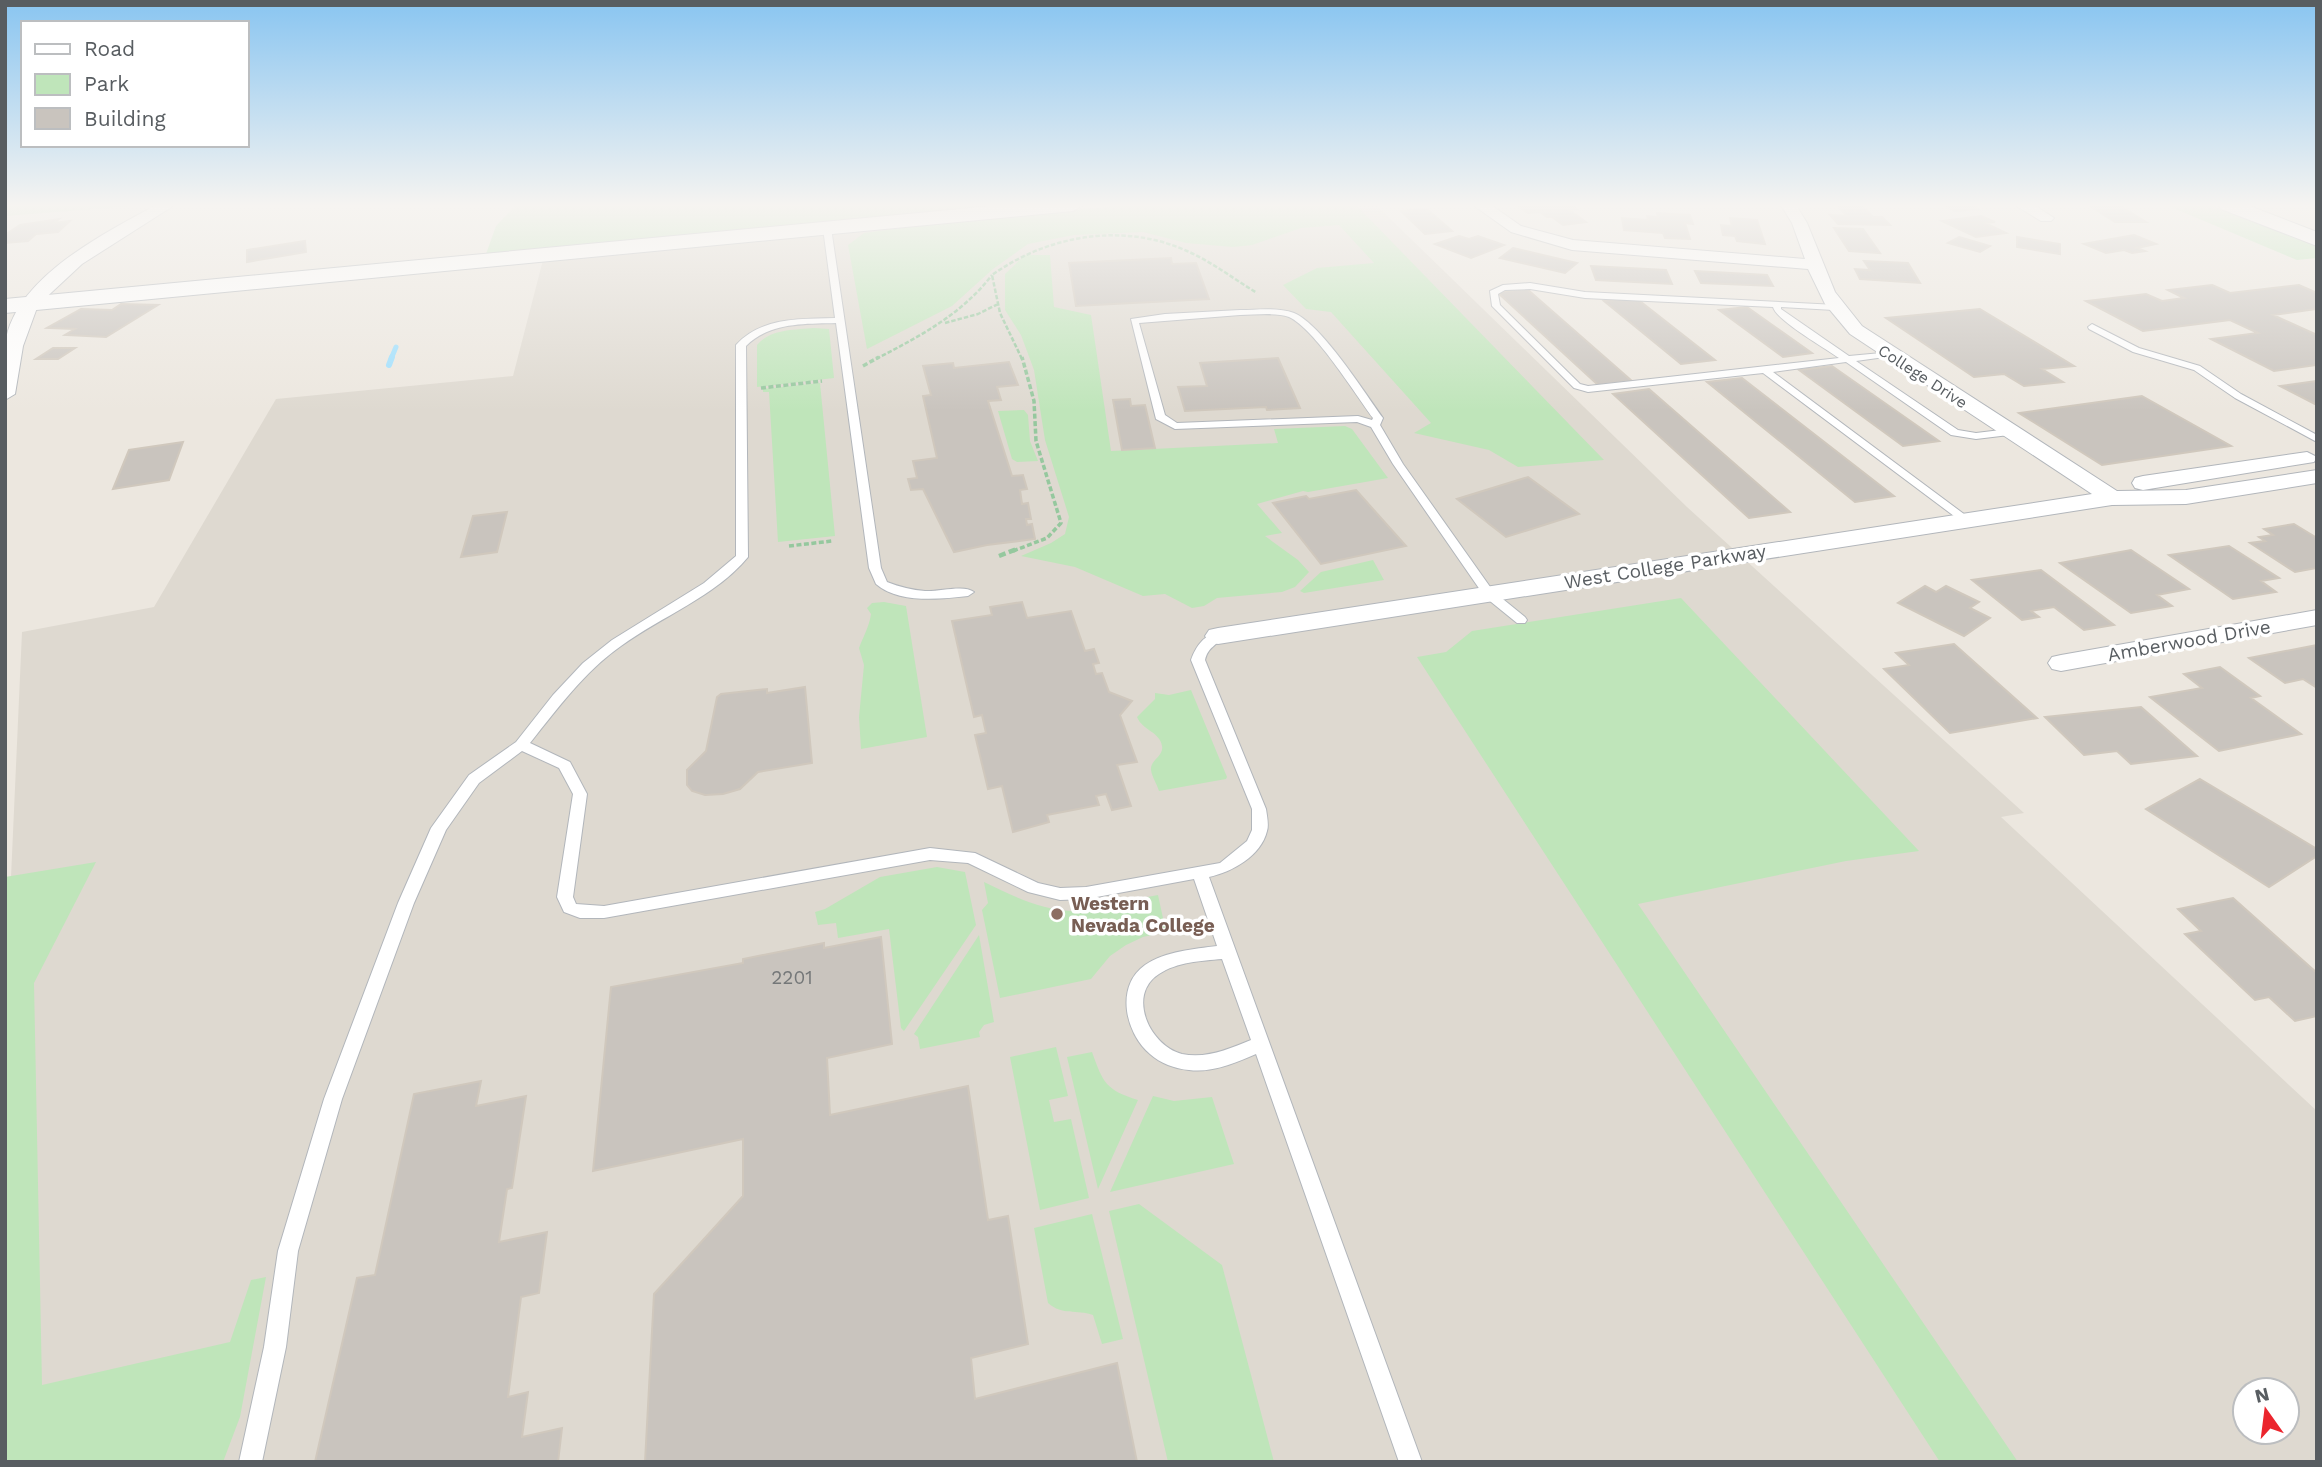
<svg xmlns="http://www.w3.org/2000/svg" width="2322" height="1467" font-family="'Work Sans',sans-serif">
	<rect width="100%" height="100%" fill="#ece7df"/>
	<path fill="#ded9d0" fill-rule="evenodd" d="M1131 205H1376L1687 507 2024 813 2001 817 2317 1111V1462H5V1011L22 632 154 607 276 399 513 376 543 260ZM2245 1390H2287V1432H2245Z"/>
	<path fill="#bfe5ba" d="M5 205H146L5 216Z
		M516 205H1022L486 254 496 226Z
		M1129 205H1356L1604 460 1518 467 1489 450 1414 433 1431 423 1331 312 1306 309 1283 285 1317 268 1374 263 1339 225 1301 228 1252 245 1233 247 1186 243 1143 232 1074 235 1028 244 993 269 952 306 867 349 848 245 864 233 952 221Z
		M2166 205H2210L2317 246V258L2297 260Z
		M1025 255H1050L1054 307 1091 315 1111 451 1278 443 1274 429 1345 426 1352 429 1388 478 1308 492 1303 491 1257 504 1282 533 1265 536 1298 560 1309 572 1295 587 1282 592 1217 598 1204 606 1192 608 1165 594 1143 596 1075 567 1021 556 1051 543 1065 534 1069 517 1045 440 1034 370 1021 335 1005 310V274Z
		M814 328 829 329 834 378 757 387V345C770 329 794 330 814 328Z
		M820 383 835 536 778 542 769 392H763V389Z
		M1024 410 1028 415 1030 441 1038 461 1017 462 1012 459 998 411Z
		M1373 560 1384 580 1304 593 1300 591 1321 572Z
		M1681 598 1919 851 1846 861 1638 904 2018 1462H1940L1417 657 1446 652 1472 631Z
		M884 602 906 606 927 737 861 749 859 717 864 665 859 648C864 635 869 627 871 614L867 608 872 603Z
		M1191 690 1227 777 1226 779 1159 791C1157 784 1152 777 1151 770 1150 760 1164 756 1162 746 1160 732 1142 730 1137 717L1155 699V693L1169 695Z
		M96 862 34 983 42 1385 230 1342 251 1280 266 1277 240 1417 223 1462H5V877Z
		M937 867 965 872 976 925 904 1031 901 1028 889 929 838 938 836 923 818 925 815 912 825 909 880 877Z
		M984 882C1011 895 1040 910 1072 911 1099 911 1130 900 1158 895L1166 932 1143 937 1126 945 1110 956 1091 979 1000 998 982 910 988 903Z
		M979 935 994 1022 984 1025 979 1032 980 1037 920 1049 918 1037 914 1034Z
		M1056 1047 1068 1096 1049 1100 1054 1122 1071 1119 1089 1198 1040 1210 1010 1057Z
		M1092 1052C1103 1083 1106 1090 1138 1100L1098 1189 1067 1057Z
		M1153 1096 1174 1101 1212 1097 1234 1164 1110 1192Z
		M1139 1204 1222 1265 1274 1462H1168L1109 1211Z
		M1092 1214 1123 1339 1102 1344 1093 1315C1076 1309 1063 1316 1048 1303L1034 1228Z"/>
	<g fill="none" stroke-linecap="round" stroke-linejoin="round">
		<path stroke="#9cdfff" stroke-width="5" d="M391 359 396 347"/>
		<path stroke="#9cdfff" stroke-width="6" d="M389 365 392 357"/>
	</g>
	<path fill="#c9c4be" stroke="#d0c8bd" stroke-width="2" d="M1517 205H1573L1577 209H1568L1586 222 1563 225 1552 217H1547L1540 212 1528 213Z
		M1837 205H1861L1873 217H1882L1890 225 1838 224 1830 215 1847 216Z
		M1945 205H1972L1978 209 1954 211Z
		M2090 206H2120L2146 222H2115Z
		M1427 209 1452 231 1425 234 1401 211Z
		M1657 213 1690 215 1693 224 1685 223 1690 239 1665 238 1663 233 1624 230 1622 218 1648 220 1647 216 1658 217Z
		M1981 216 1995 222 1985 223 2006 233 1976 237 1942 221Z
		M1730 218 1757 220 1765 244 1737 241 1735 236 1723 235 1721 225 1732 226Z
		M59 219 54 223 70 221 58 232 36 234 28 241 5 243V235L20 225Z
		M1834 228 1863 229 1880 253 1849 251Z
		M2134 235 2156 244 2137 248 2145 251 2132 253 2124 250 2106 253 2084 244Z
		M1459 236 1469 239 1478 236 1504 245 1471 258 1435 244Z
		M1959 237 1990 246 1980 252 1948 243Z
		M2017 237 2060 244V254L2017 247Z
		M305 241 306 252 247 262V250Z
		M1513 248 1577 263 1565 273 1500 258Z
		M1171 258 1172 264 1196 263 1209 299 1076 306 1069 263Z
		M1864 261 1908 263 1920 283 1860 279 1855 269 1870 270Z
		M1591 266 1666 270 1672 284 1596 280Z
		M1695 271 1767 275 1773 286 1701 283Z
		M2212 285 2230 293 2299 285 2317 293V309L2273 315 2317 335V365L2274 371 2211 339 2258 333 2230 320 2143 331 2086 301 2146 294 2162 301 2184 298 2168 290Z
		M1527 289 1632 381 1598 385 1497 292Z
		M1636 298 1715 360 1681 364 1604 301Z
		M121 304 158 305 106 337 65 335 75 329 47 328 81 309 112 310Z
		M1747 307 1812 353 1783 357 1719 310Z
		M1980 309 2074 366 2042 369 2063 382 2024 386 2004 374 1974 377 1886 318Z
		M53 348H75L58 359H36Z
		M1278 358 1300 408 1267 410 1266 407 1185 411 1178 387 1207 386 1200 363Z
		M1009 362 1018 385 997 387 1001 400 988 401 1012 476 1023 475 1027 489 1020 490 1022 504 1028 503 1031 519H1026L1027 525 1032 524 1035 539 987 545 954 552 923 489 911 490 908 479 917 478 913 461 937 458 923 396 931 395 923 366 953 363 954 368Z
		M1832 366 1939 441 1903 446 1799 370Z
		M1742 378 1894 496 1855 502 1707 382Z
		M2317 381V405L2280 386Z
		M1649 389 1790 512 1749 518 1613 394Z
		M2142 396 2231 446 2102 465 2019 413Z
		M1130 399 1131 406 1145 405 1155 448 1122 450 1113 400Z
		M183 442 169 480 113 489 129 450Z
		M1528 477 1579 514 1506 537 1457 499Z
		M1356 490 1406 546 1321 564 1273 503 1306 496 1309 499Z
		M507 512 497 552 461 557 473 516Z
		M2294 524 2317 538V568L2295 572 2250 543 2265 541 2259 537 2273 535 2264 529Z
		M2229 546 2279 578 2261 581 2276 592 2233 599 2169 555Z
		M2131 550 2189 589 2157 595 2172 606 2131 613 2060 563Z
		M2041 570 2114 625 2084 630 2054 607 2031 611 2039 617 2022 620 1972 580Z
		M1925 586 1936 592 1946 586 1979 602 1970 608 1990 618 1964 636 1898 603Z
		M1022 602 1027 618 1071 611 1085 651 1094 649 1099 663 1093 664 1096 674 1102 673 1109 692 1132 701 1120 715 1137 762 1117 765 1131 806 1112 810 1106 794 1096 796 1099 805 1047 815 1049 822 1013 832 1002 786 988 789 975 735 986 733 982 715 974 717 952 621 992 615 990 607Z
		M1954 644 2037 718 1950 733 1884 669 1909 665 1896 653Z
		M2317 645V688L2303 679 2285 683 2249 658Z
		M2220 667 2260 696 2251 698 2301 734 2219 751 2150 697 2202 688 2184 674Z
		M805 687 812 763 758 772 740 789 723 794 705 795 692 791 687 785V770L706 751 717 697 721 694 767 689V693Z
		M2141 707 2197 756 2131 764 2117 751 2084 755 2045 717Z
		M2200 779 2317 849V856L2269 887 2146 809Z
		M2233 898 2317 973V1016L2295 1021 2269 997 2255 1000 2185 934 2201 931 2178 909Z
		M881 937 892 1044 827 1058 830 1115 968 1086 988 1220 1008 1216 1028 1344 971 1358 975 1399 1117 1363 1137 1462H645L654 1294 743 1196V1139L593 1171 611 987 743 963V959L824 943V948Z
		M481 1081 476 1106 526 1096 512 1188 507 1189 499 1242 547 1232 539 1293 521 1297 508 1397 528 1392 522 1437 562 1428 558 1462H315L357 1278 375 1275 414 1094Z"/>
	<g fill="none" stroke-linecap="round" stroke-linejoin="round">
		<g stroke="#b2b6bb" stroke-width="2">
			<path id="lane" d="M827 226 831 228 881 568 887 582C900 587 912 590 925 591 939 592 964 584 974 592L968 596C940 599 899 604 876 584L869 568 836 323C805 324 770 322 746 346L748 557C715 597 662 616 621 646 584 672 558 708 530 743L570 762 587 794 573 897 576 904 604 906 930 848 975 853 1038 883 1060 888 1086 887 1220 863 1247 841 1252 830V809L1191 660C1196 646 1206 631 1223 633L1224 636C1216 646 1208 647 1205 660L1266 809C1267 816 1269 825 1267 831 1261 856 1232 872 1209 877L1422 1462H1399L1256 1054C1235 1063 1212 1073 1189 1070 1175 1069 1160 1063 1150 1054 1125 1033 1115 986 1145 965 1166 951 1194 949 1217 946L1194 879 1086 899 1060 900 1028 892 968 863 930 860 604 918H580L564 912 557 897 573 794 559 768 522 751 479 783 446 830 414 903 342 1099 298 1251 286 1347 262 1462H239L264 1347 278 1251 324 1099 398 903 431 828 469 775 516 742 553 695 583 663 612 640 704 583 736 556V345C761 317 801 319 835 318L823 228ZM1222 959 1251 1040C1229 1049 1206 1059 1182 1054 1150 1046 1126 995 1159 974 1177 962 1201 961 1222 959Z
				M1530 283 1585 292 1837 305V309L1834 310 1781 307V309L1849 356 1892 352V356L1856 361 1958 430 1976 433 2009 429 2014 432 2009 435 1976 439 1951 435 1846 362 1773 372 1972 520 1966 523 1962 522 1763 373 1588 392 1574 388 1492 306 1490 291 1503 285ZM1530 289 1585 298 1773 307C1776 320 1825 348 1839 358L1588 386 1580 384 1500 305 1498 294 1505 290Z
				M1240 310C1256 310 1279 307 1294 313 1322 325 1364 392 1383 418L1380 425 1403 464 1493 591 1525 617 1527 620 1525 623H1517L1485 597 1393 464 1371 427 1357 422 1175 429 1156 419 1131 319 1165 314ZM1240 315C1254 315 1275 312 1289 317 1315 329 1355 394 1373 418L1372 420 1358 416 1177 423 1165 415 1139 323Z
				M2092 324 2139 348 2200 366 2241 394 2317 435V442L2235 398 2194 370 2133 352 2089 329 2088 327Z"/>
		</g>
		<g stroke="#b2b6bb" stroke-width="2">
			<path id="street" d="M156 205 173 206 82 264 38 305 23 346 15 394 5 400C5 382 3 363 5 345 13 278 104 234 156 205Z
				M1473 205H1491L1521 226 1573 240 1805 259 1792 223 1781 205H1796L1807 223 1835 292 1862 326 2117 491 2186 490 2317 470V483L2186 504 2112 505 1218 644 1209 642 1205 636 1209 630 1218 628 2092 494 1850 334 1825 304 1808 269 1572 250 1511 232Z
				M2015 205H2034L2054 218 2051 221H2041Z
				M2307 452 2317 457 2314 462 2143 490 2135 488 2132 483 2135 478 2143 476Z
				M2317 610V625L2061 671 2052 669 2048 663 2052 657 2061 655Z"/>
		</g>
		<g stroke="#b1b6bb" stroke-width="2">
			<path id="secondary" d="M1003 205H1083L1073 211 5 313V299Z
				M2218 205H2247L2317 232V246L2221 209Z"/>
		</g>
		<path stroke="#95c89e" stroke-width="2.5" stroke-dasharray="4.5 2" stroke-linecap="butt" d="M945 323 978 314 998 304
			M876 359C920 336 961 315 992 275
			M1022 359 1000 313 992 275C1048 235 1123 222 1187 251 1212 262 1234 279 1257 293"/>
		<path stroke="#95c89e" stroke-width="3.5" stroke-dasharray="5 2.5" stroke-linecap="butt" d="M863 366 879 357
			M761 388 822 381
			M789 546 832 541
			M1013 551 1047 538 1061 523 1036 441 1034 401 1022 357"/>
		<path stroke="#95c89e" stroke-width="4.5" stroke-dasharray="7 3.5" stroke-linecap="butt" d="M999 556 1017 549"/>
		<use href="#lane" fill="#fff" fill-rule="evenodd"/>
		<use href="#street" fill="#fff" fill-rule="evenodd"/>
		<use href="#secondary" fill="#fff" fill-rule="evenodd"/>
	</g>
	<linearGradient id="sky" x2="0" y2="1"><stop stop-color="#89c5f1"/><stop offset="0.5" stop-color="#f6f4f1"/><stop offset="1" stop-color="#f6f4f1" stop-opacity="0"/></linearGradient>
	<rect width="2322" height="411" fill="url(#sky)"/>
	<circle fill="#8d6e63" stroke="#fff" stroke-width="2.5" cx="1057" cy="914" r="7"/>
	<g text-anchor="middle" stroke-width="7" stroke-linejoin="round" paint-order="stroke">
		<g font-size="16" fill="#585d61" stroke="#fff">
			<text transform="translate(1923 376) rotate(33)" y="6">College Drive</text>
		</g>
		<g font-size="19" fill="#585d61" stroke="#fff">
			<text transform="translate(1665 566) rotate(-9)" y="7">West College Parkway</text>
			<text transform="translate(2189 640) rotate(-10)" y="7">Amberwood Drive</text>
		</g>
		<g font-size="19" font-weight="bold" fill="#785e54" stroke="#fff" text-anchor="start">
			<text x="1071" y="910">Western<tspan x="1071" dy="22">Nevada College</tspan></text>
		</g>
		<g font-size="19" fill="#747778">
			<text x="792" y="984">2201</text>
		</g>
	</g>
	<rect width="2322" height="1467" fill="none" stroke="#585d61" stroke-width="14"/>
	<rect x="21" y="21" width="228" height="126" fill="#ffffff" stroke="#bcbec0" stroke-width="2"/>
	<rect x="35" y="44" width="35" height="10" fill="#ffffff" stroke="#bcbec0" stroke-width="2"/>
	<text x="84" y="56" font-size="21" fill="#585d61">Road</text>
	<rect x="35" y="74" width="35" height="21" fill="#bfe5ba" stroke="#bcbec0" stroke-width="2"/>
	<text x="84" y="91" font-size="21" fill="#585d61">Park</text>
	<rect x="35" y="108" width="35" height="21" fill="#c9c4be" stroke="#bcbec0" stroke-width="2"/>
	<text x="84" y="126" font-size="21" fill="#585d61">Building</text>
	<g transform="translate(2266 1411) rotate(346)"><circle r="33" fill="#ffffff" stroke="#bcbec0" stroke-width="2"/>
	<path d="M0-5L12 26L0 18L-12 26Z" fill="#eb252d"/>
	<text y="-10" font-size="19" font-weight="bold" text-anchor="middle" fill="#585d61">N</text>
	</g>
</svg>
